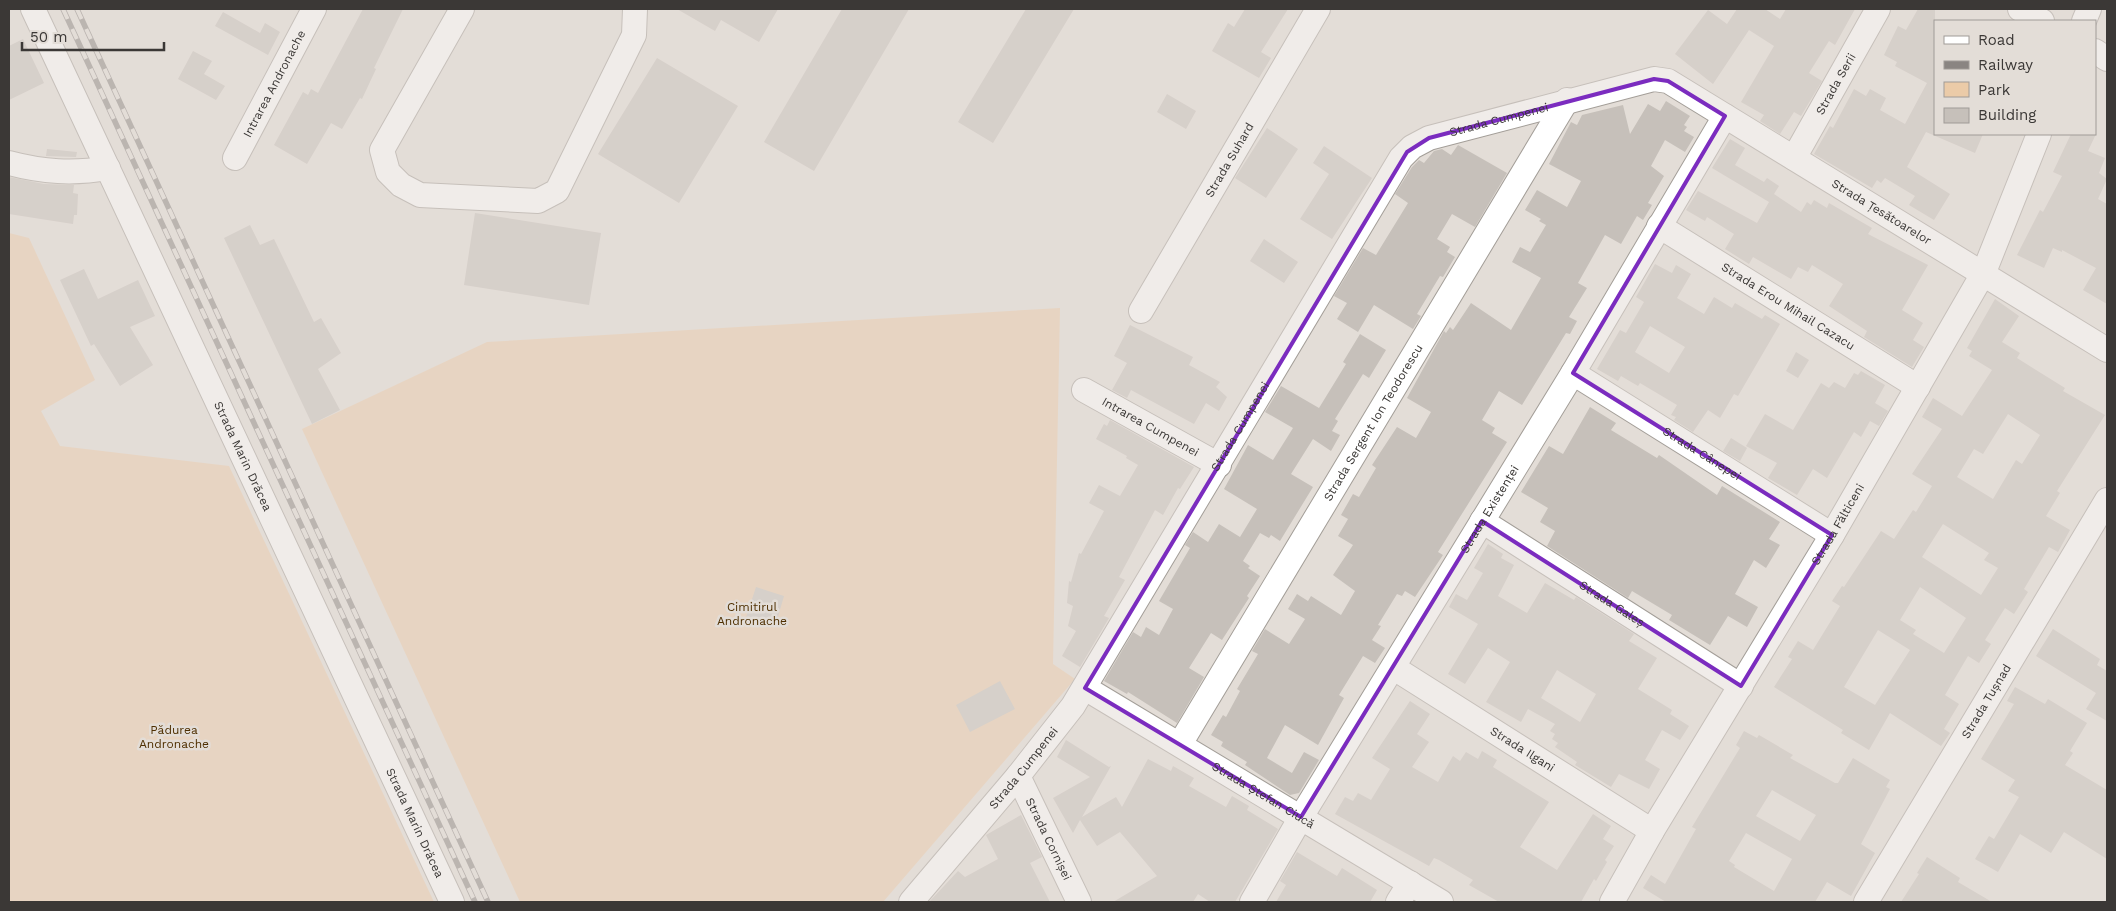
<svg xmlns="http://www.w3.org/2000/svg" width="2116" height="911" font-family="'Work Sans',sans-serif">
	<rect width="100%" height="100%" fill="#e3ddd7"/>
	<path fill="#ebcba8" d="M9 233 29 238 95 380 41 411 60 446 229 466 434 902H9Z
		M1060 308 1053 664 1075 679 883 902H520L302 429 487 342Z"/>
	<path fill="#c6c0ba" fill-rule="evenodd" d="M363 9H403L374 68 376 69 362 99 360 98 342 129 331 123 307 164 274 145 303 92 308 95 311 89 318 93Z
		M677 9H778L759 42 721 20 715 31Z
		M842 9H909L814 171 764 142Z
		M1026 9H1074L993 143 958 122Z
		M1245 9H1288L1261 52 1271 58 1259 78 1212 51 1228 23 1234 27Z
		M1737 9H1765L1780 19 1786 9H1855L1835 45 1829 41 1809 73 1822 81 1801 116 1794 112 1780 134 1760 121 1764 115 1741 102 1774 46 1749 30 1713 84 1675 54 1708 10 1727 24Z
		M1918 9H1935V134H1983L1975 153 1926 132 1907 167 1950 194 1934 220 1909 205 1915 196 1885 178 1881 183 1877 180 1872 188 1814 154 1830 126 1833 128 1854 89 1866 96 1870 89 1886 98 1880 110 1905 124 1927 83 1895 66 1897 62 1884 55 1898 26 1906 30Z
		M223 12 260 33 265 23 280 32 268 55 215 26Z
		M23 39 44 83 9 100V46Z
		M193 51 212 61 204 74 225 86 216 100 178 79Z
		M657 58 738 106 679 203 598 154Z
		M1167 94 1196 111 1186 129 1157 112Z
		M1666 101 1690 116 1684 125 1687 127 1684 131 1694 137 1685 152 1665 140 1651 166 1664 176 1648 203 1652 205 1643 220 1637 216 1621 244 1605 235 1578 283 1587 288 1569 317 1577 321 1570 334 1566 333 1522 405 1499 391 1482 420 1495 428 1492 433 1507 442 1438 552 1443 555 1415 597 1405 591 1402 596 1397 594 1378 625 1381 626 1372 640 1385 648 1375 663 1363 656 1339 695 1344 698 1318 745 1285 725 1267 758 1292 773 1304 752 1319 760 1299 793 1290 795 1245 765 1247 762 1221 746 1223 742 1211 735 1223 715 1226 717 1240 691 1237 689 1258 654 1252 651 1265 629 1289 644 1305 619 1288 609 1297 594 1308 601 1311 596 1341 615 1355 591 1333 575 1353 545 1338 536 1348 519 1341 515 1353 494 1359 497 1376 468 1372 465 1397 427 1416 438 1431 412 1407 398 1444 331 1446 333 1450 327 1453 330 1471 303 1511 330 1541 278 1512 262 1520 247 1530 252 1546 225 1539 221 1541 219 1525 210 1537 190 1567 207 1581 181 1549 164 1571 122 1577 125 1582 115 1623 105 1630 134 1648 104 1660 111Z
		M1267 128 1298 149 1266 198 1235 178Z
		M2071 134H2096L2088 151 2105 158 2099 173 2107 179 2098 199 2107 204V304L2083 290 2096 268 2062 250V252L2053 248 2044 268 2017 255 2040 210 2043 212 2062 176 2053 172Z
		M1730 139 1745 148 1735 165 1764 182 1767 178 1779 186 1774 194 1801 212 1807 202 1811 205 1814 200 1827 208 1829 203 1872 228 1868 234 1928 265 1902 310 1923 323 1913 340 1924 347 1912 367 1864 337 1867 331 1829 306 1843 284 1812 265 1808 272 1798 267 1791 279 1753 257 1749 264 1725 249 1734 234 1707 217 1705 221 1686 210 1698 191 1757 223 1769 202 1712 168Z
		M1458 145 1507 173 1475 227 1452 214 1437 239 1450 247 1447 252 1455 257 1443 277 1440 276 1417 314 1421 316 1413 329 1374 305 1358 332 1337 319 1347 303 1334 296 1363 248 1376 255 1408 203 1395 194 1412 167 1419 160 1424 163 1434 151 1442 149 1451 155Z
		M1324 146 1372 178 1332 239 1300 219 1329 174 1313 163Z
		M47 149 77 152 76 157 46 156Z
		M9 177 44 184 74 185 73 193 78 194 77 215H74L73 224 9 214Z
		M475 213 601 233 589 305 464 285Z
		M250 225 260 245 274 239 314 322 321 318 341 353 318 369 340 410 312 424 224 238Z
		M1264 239 1298 262 1284 283 1250 261Z
		M1655 264 1672 273 1676 265 1691 274 1677 298 1704 314 1714 297 1732 308 1735 303 1762 319 1765 315 1780 324 1738 396 1734 394 1720 418 1708 410 1693 432 1674 420 1676 417 1671 415 1677 405 1640 383 1638 386 1621 376 1618 381 1597 369 1620 330 1626 333 1644 302 1636 297ZM1650 326 1685 347 1669 373 1635 352Z
		M84 269 98 299 138 280 155 316 130 327 153 365 120 386 94 344 91 346 60 280Z
		M1995 299 2019 316 2002 342 2020 353 2017 358 2065 388 2063 391 2105 415 2057 491 2060 493 2046 516 2070 530 2058 552 2049 547 2024 589 2028 592 2014 614 2005 608 1985 640 1991 644 1979 663 1968 656 1945 695 1959 704 1944 729 1950 733 1941 746 1890 713 1869 750 1841 733 1843 730 1774 687 1792 659 1788 657 1798 641 1813 650 1840 606 1832 601 1842 586 1844 587 1881 531 1894 539 1913 510 1916 512 1932 486 1912 474 1942 429 1922 417 1933 398 1962 416 1992 370 1969 356 1972 351 1967 348ZM2008 414 2040 435 2022 464 2016 460 1993 499 1957 477 1974 449 1983 454ZM1943 524 1989 553 1984 560 1998 568 1981 595 1922 557ZM1920 587 1966 618 1944 653 1913 634 1916 630 1900 620ZM1878 630 1910 650 1875 705 1844 687Z
		M1130 325 1193 357 1189 365 1220 382 1216 387 1227 397 1219 411 1206 403 1194 424 1131 390 1127 398 1112 390 1127 363 1114 356Z
		M1360 334 1386 350 1369 378 1363 374 1335 419 1338 421 1332 431 1340 435 1331 451 1313 439 1291 474 1313 487 1280 541 1271 535 1269 538 1260 533 1243 561 1250 566 1248 568 1260 576 1247 596 1249 598 1222 640 1211 633 1189 668 1204 677 1177 723 1128 692 1127 694 1104 681 1133 632 1141 637 1146 627 1159 635 1173 609 1159 601 1190 548 1185 545 1193 532 1208 542 1219 524 1240 537 1257 509 1224 489 1248 445 1273 460 1293 428 1265 412 1281 386 1319 408 1346 364 1343 362Z
		M1796 352 1809 360 1798 378 1786 371Z
		M1861 371 1885 385 1875 403 1888 411 1879 426 1870 421 1861 437 1854 432 1827 478 1813 469 1797 495 1768 478 1777 463 1746 446 1765 414 1793 430 1821 383 1829 388 1834 382 1845 388 1854 373 1858 375Z
		M1590 407 1616 423 1611 430 1657 458 1659 455 1717 495 1722 486 1780 522 1769 539 1780 545 1766 568 1754 560 1735 594 1758 607 1747 627 1728 616 1710 645 1669 620 1672 615 1632 591 1628 598 1547 546 1555 531 1540 522 1548 508 1521 492 1549 446 1563 454Z
		M1110 420 1194 467 1180 489 1178 488 1163 515 1155 510 1119 577 1125 580 1104 616 1109 618 1080 667 1062 656 1076 631 1068 626 1073 606 1067 603 1069 581 1071 582 1079 553 1081 554 1104 511 1089 503 1099 485 1120 496 1138 465 1126 458 1127 456 1096 439 1104 424 1107 426Z
		M1731 438 1747 448 1740 461 1723 451Z
		M1488 544 1503 554 1501 558 1514 565 1498 596 1527 613 1545 583 1574 600 1576 597 1634 634 1629 641 1657 658 1638 689 1672 710 1670 714 1689 726 1680 740 1662 730 1645 760 1660 769 1649 789 1619 774 1611 787 1575 765 1577 762 1555 747 1558 743 1552 739 1555 734 1550 731 1555 724 1528 709 1521 722 1486 702 1510 662 1488 648 1465 684 1448 674 1478 624 1449 607 1456 594 1467 600 1483 573 1474 568ZM1557 670 1596 694 1580 722 1541 698Z
		M756 587 784 596 775 627 746 617Z
		M2053 629 2100 659 2097 665 2107 671V721L2086 709 2096 693 2036 656Z
		M1000 681 1015 709 970 732 956 705Z
		M2015 687 2045 704 2048 699 2087 723 2070 751 2073 753 2065 765 2107 790V859L2064 832 2051 853 2020 834 1998 872 1975 859 1989 836 1994 839 2019 797 2008 791 2015 780 1981 759 2014 704 2007 701Z
		M1410 701 1430 714 1417 734 1429 742 1412 767 1438 782 1453 756 1460 761 1466 752 1478 759 1482 751 1497 760 1493 767 1549 802 1520 847 1557 870 1593 814 1611 826 1603 839 1614 846 1605 860 1607 862 1596 881 1594 879 1581 902H1499L1469 885 1473 880 1439 860 1434 858 1429 866 1335 814 1345 797 1353 801 1358 793 1371 800 1390 769 1372 758Z
		M1744 731 1757 738 1759 735 1793 755 1790 758 1835 783H1838L1853 758 1890 780 1886 787 1890 789 1861 844 1875 853 1851 896 1827 882 1815 902H1666L1643 888 1651 875 1665 884 1696 829 1692 827 1740 748 1736 745ZM1772 790 1816 815 1800 841 1756 816ZM1746 833 1792 859 1774 891 1734 867 1735 865 1729 861Z
		M1066 740 1109 767 1111 766 1082 817 1116 797 1122 807 1148 759 1171 771 1173 766 1194 778 1189 786 1226 807 1232 796 1249 806 1247 810 1278 829 1235 902H1210L1198 894 1193 902H1113L1157 876 1120 832 1097 846 1080 820 1073 833 1053 798 1090 777 1057 757Z
		M1021 815 1042 857 1030 863 1050 902H929L958 871 965 877 998 859 986 835Z
		M1297 852 1337 876 1342 868 1377 890 1370 902H1276L1286 885 1280 881Z
		M1927 857 1960 878 1958 882 1992 902H1901L1919 874 1917 873Z"/>
	<g fill="none" stroke-linecap="round" stroke-linejoin="round">
		<g stroke="#a39e98" stroke-width="26">
			<g id="minor">
				<path id="s1" d="M33 9 452 902"/>
				<path d="M462 9 382 150 388 172 401 185 420 195 538 201 557 191 634 35 635 9"/>
				<path d="M2020 9 2042 21"/>
				<path d="M2084 21 2089 9"/>
				<path d="M2095 51 2107 59"/>
				<path id="s2" d="M235 158 314 9"/>
				<path id="s3" d="M1794 158 1878 9"/>
				<path d="M9 163C43 172 73 174 108 168"/>
				<path id="s4" d="M1659 226 1918 387"/>
				<path id="s5" d="M1141 311 1318 9"/>
				<path id="s6" d="M1573 373 1832 535"/>
				<path id="s7" d="M1084 390 1219 465"/>
				<path id="s8" d="M1482 521 1741 686"/>
				<path id="s9" d="M1394 668 1652 831"/>
				<path id="s10" d="M1085 688 1441 902"/>
				<path id="s11" d="M1180 744 1567 100"/>
				<path id="s12" d="M1018 776 1079 902"/>
				<path id="s13" d="M911 902 1018 776 1073 706 1401 158 1412 147 1429 138 1654 79 1668 81 2107 350"/>
				<path id="s14" d="M1252 902 1301 817 1573 373 1725 116"/>
				<path d="M1398 902 1410 883"/>
				<path id="s15" d="M1612 902 1652 831 1832 535 1984 272 2039 134"/>
				<path id="s16" d="M1866 902 2107 500"/>
			</g>
		</g>
		<use href="#minor" stroke="#fff" stroke-width="24"/>
		<g stroke="#8a8582" stroke-width="5.5">
			<path id="rail" d="M63 9 475 902
				M77 9 488 902"/>
		</g>
		<use href="#rail" stroke="#e3ddd7" stroke-width="4" stroke-dasharray="11" stroke-linecap="butt"/>
	</g>
	<path d="M0 0H2116V911H0ZM1654 79 1668 81 1725 116 1573 373 1832 535 1741 686 1482 521 1301 817 1085 688 1407 152 1429 138Z" fill="#e3ddd7" fill-opacity=".55" fill-rule="evenodd"/>
	<path fill="none" stroke="#7b2cbf" stroke-width="4" stroke-linejoin="round" d="M1654 79 1668 81 1725 116 1573 373 1832 535 1741 686 1482 521 1301 817 1085 688 1407 152 1429 138Z"/>
	<g text-anchor="middle" stroke-width="5" stroke-linejoin="round" paint-order="stroke">
		<g font-size="12" fill="#3b3836" stroke="#e3ddd7">
			<text dy="4" stroke="none"><textPath href="#s2" startOffset="84">Intrarea Andronache</textPath></text>
			<text dy="4" stroke="none"><textPath href="#s3" startOffset="85">Strada Serii</textPath></text>
			<text dy="4" stroke="none"><textPath href="#s13" startOffset="1000">Strada Cumpenei</textPath></text>
			<text dy="4" stroke="none"><textPath href="#s5" startOffset="175">Strada Suhard</textPath></text>
			<text dy="4" stroke="none"><textPath href="#s13" startOffset="1425">Strada Țesătoarelor</textPath></text>
			<text dy="4" stroke="none"><textPath href="#s4" startOffset="152">Strada Erou Mihail Cazacu</textPath></text>
			<text dy="4" stroke="none"><textPath href="#s11" startOffset="375">Strada Sergent Ion Teodorescu</textPath></text>
			<text dy="4" stroke="none"><textPath href="#s7" startOffset="76">Intrarea Cumpenei</textPath></text>
			<text dy="4" stroke="none"><textPath href="#s13" startOffset="580">Strada Cumpenei</textPath></text>
			<text dy="4" stroke="none"><textPath href="#s6" startOffset="152">Strada Cânepei</textPath></text>
			<text dy="4" stroke="none"><textPath href="#s1" startOffset="494">Strada Marin Drăcea</textPath></text>
			<text dy="4" stroke="none"><textPath href="#s14" startOffset="459">Strada Existenței</textPath></text>
			<text dy="4" stroke="none"><textPath href="#s15" startOffset="440">Strada Fălticeni</textPath></text>
			<text dy="4" stroke="none"><textPath href="#s8" startOffset="154">Strada Galeș</textPath></text>
			<text dy="4" stroke="none"><textPath href="#s16" startOffset="234">Strada Tușnad</textPath></text>
			<text dy="4" stroke="none"><textPath href="#s9" startOffset="152">Strada Ilgani</textPath></text>
			<text dy="4" stroke="none"><textPath href="#s13" startOffset="175">Strada Cumpenei</textPath></text>
			<text dy="4" stroke="none"><textPath href="#s10" startOffset="208">Strada Ștefan Ciucă</textPath></text>
			<text dy="4" stroke="none"><textPath href="#s1" startOffset="899">Strada Marin Drăcea</textPath></text>
			<text dy="4" stroke="none"><textPath href="#s12" startOffset="70">Strada Cornișei</textPath></text>
		</g>
		<g font-size="12" fill="#4e2f01" stroke="#e3ddd7">
			<text x="752" y="611">Cimitirul<tspan x="752" dy="14">Andronache</tspan></text>
			<text x="174" y="734">Pădurea<tspan x="174" dy="14">Andronache</tspan></text>
		</g>
	</g>
	<rect width="2116" height="911" fill="none" stroke="#3b3836" stroke-width="20"/>
	<rect x="1934" y="20" width="162" height="115" fill="#e3ddd7" stroke="#a09b97"/>
	<rect x="1944" y="36" width="25" height="8" fill="#ffffff" stroke="#a09b97"/>
	<text x="1978" y="45" font-size="15" fill="#3b3836">Road</text>
	<rect x="1944" y="61" width="25" height="8" fill="#8a8582" stroke="#a09b97"/>
	<text x="1978" y="70" font-size="15" fill="#3b3836">Railway</text>
	<rect x="1944" y="82" width="25" height="15" fill="#ebcba8" stroke="#a09b97"/>
	<text x="1978" y="95" font-size="15" fill="#3b3836">Park</text>
	<rect x="1944" y="108" width="25" height="15" fill="#c6c0ba" stroke="#a09b97"/>
	<text x="1978" y="120" font-size="15" fill="#3b3836">Building</text>
	<path d="M22 42v8h142v-8" fill="none" stroke="#3b3836" stroke-width="2.5"/>
	<text x="30" y="42" font-size="15" fill="#3b3836" stroke="#e3ddd7" stroke-width="4" paint-order="stroke">50 m</text>
</svg>
